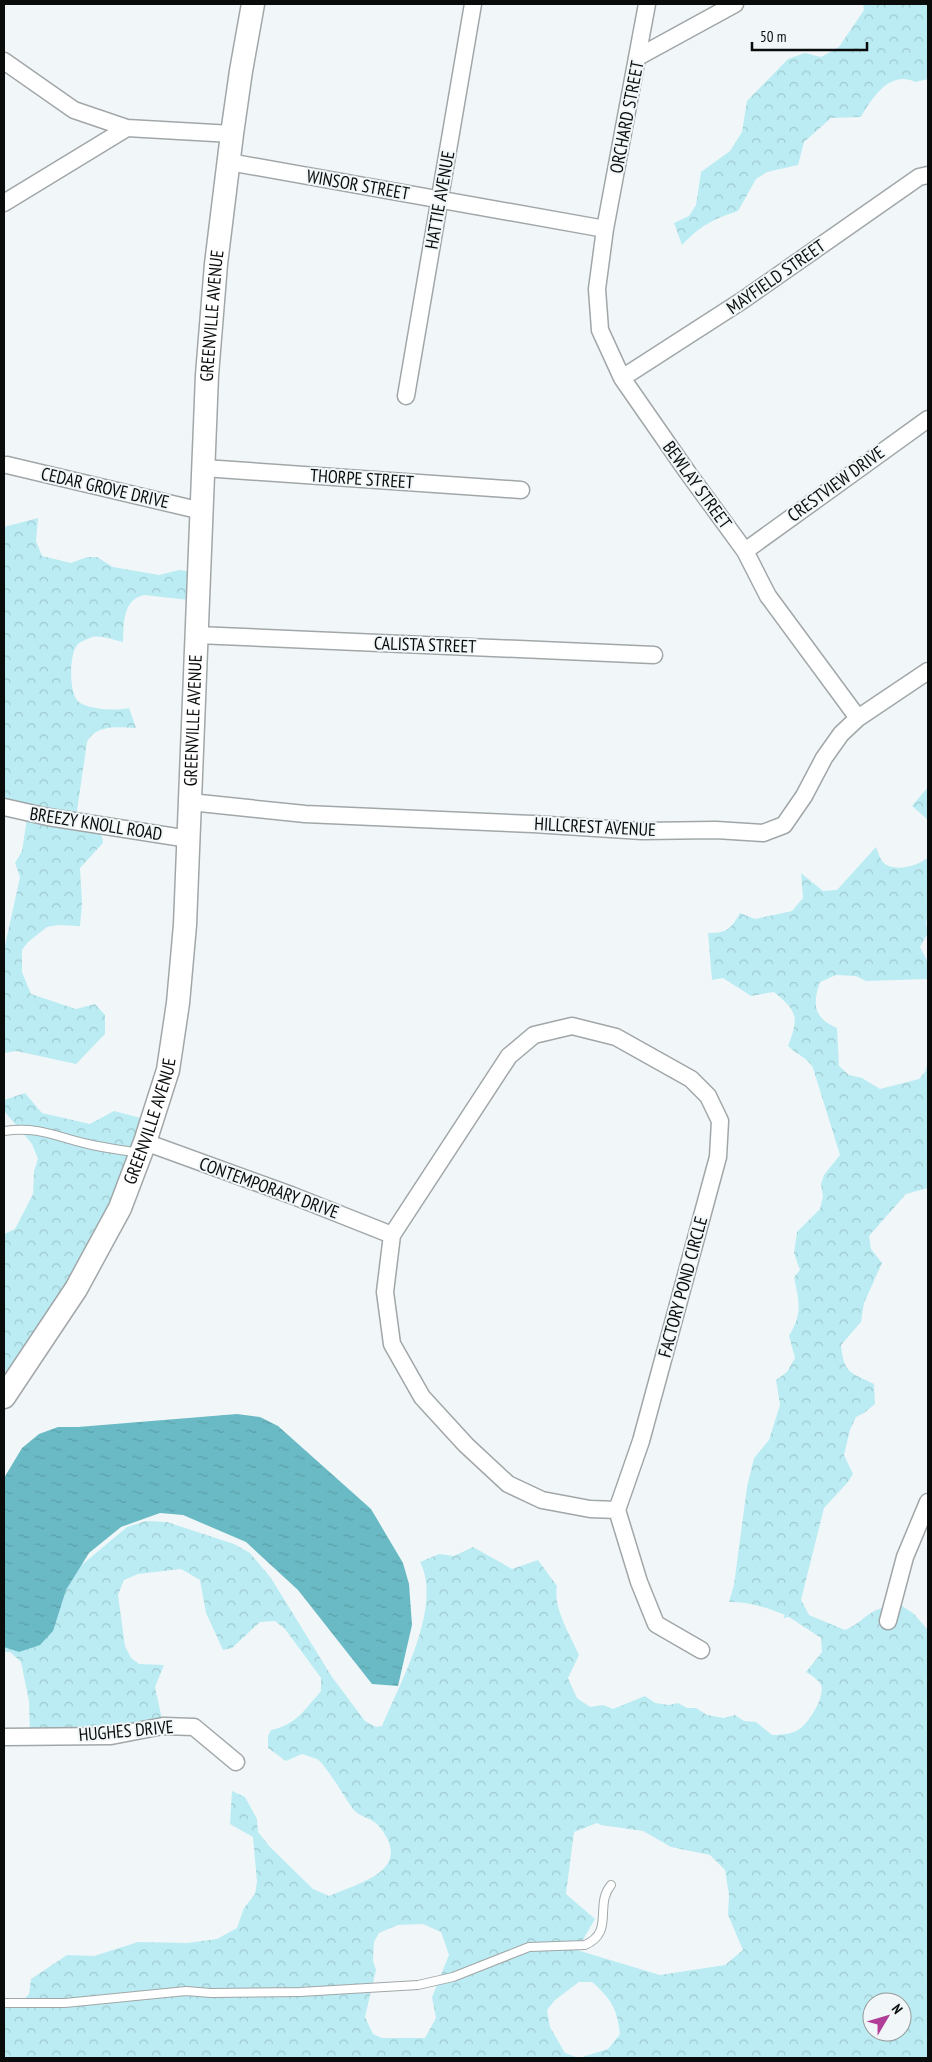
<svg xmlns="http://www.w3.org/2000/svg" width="932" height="2062" font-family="'PT Sans Narrow',sans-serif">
	<defs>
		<pattern id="forest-crowns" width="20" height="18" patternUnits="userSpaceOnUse" patternTransform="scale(1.25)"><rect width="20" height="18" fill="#bbecf3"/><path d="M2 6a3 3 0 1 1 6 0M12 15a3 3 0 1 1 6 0" fill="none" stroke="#9fc9cf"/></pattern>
		<pattern id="water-ripples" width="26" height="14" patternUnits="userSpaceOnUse" patternTransform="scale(1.25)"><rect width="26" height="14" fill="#6abac5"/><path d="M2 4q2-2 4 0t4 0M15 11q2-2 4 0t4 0" fill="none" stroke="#5b9fa8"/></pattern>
	</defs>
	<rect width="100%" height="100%" fill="#f1f7f8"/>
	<path fill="url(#forest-crowns)" fill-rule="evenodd" d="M863 4H928V79L915 82C890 70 872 98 861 117L831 118 804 142 798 165 767 172 756 179 738 211C713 219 700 226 682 245L674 223 689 216 696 205 701 172 730 151 742 132 747 101 788 59 805 53 821 57 839 47 864 10Z
		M38 518 36 541 42 556 71 563 87 557H97L113 567 159 575 179 570 201 573 198 601 144 595C122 600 124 624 123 642 114 640 100 635 92 637 88 639 81 641 78 644 69 653 69 690 77 700 85 710 118 711 129 708L136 728C118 727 96 724 87 742L76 818 99 823 103 843 80 868 82 904 80 926 58 925 47 927 28 942 22 950V972L31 994 76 1009 95 1004 105 1015V1034L76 1064 16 1051 4 1053V950L20 877 15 863 22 851 28 812 4 805V527Z
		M928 787V824L927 819 912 806Z
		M876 847C878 852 880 859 883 862 892 873 920 866 928 857V915L926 923 928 933 920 947 928 962V979L866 981 856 976 836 975 820 982C812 1005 814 1018 837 1028L839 1066 849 1075 862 1078 880 1089 919 1079 925 1072 928 1062V1188L906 1194 869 1236 871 1249 882 1263 864 1303 861 1322 841 1345C844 1374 850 1372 874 1384L875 1404 864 1413 856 1417 850 1430 844 1455 853 1474 848 1482 824 1508 801 1600 809 1615 845 1630C858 1625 867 1613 879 1609 886 1606 892 1606 898 1603L914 1614 928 1630V2058H579L608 2049 620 2034C617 2008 611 1999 592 1982H579L555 2000 547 2010 550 2027 565 2053 579 2058H4V2007L18 2006 29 1994 31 1979 67 1955 94 1956 138 1942 187 1943 217 1939 237 1928 244 1908 255 1894 257 1882 253 1837 230 1824 232 1791 245 1797 257 1819 258 1832 270 1847 313 1889 329 1896C361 1882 416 1870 378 1825 372 1818 359 1817 353 1809 345 1798 326 1765 317 1759 312 1757 307 1756 302 1754L286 1761 268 1748V1736L271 1730C295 1726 306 1708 321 1691V1678L285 1629 275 1621 260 1622 232 1648 223 1650 206 1613 200 1580 181 1569 138 1574 124 1580 118 1595 125 1646 131 1658 139 1664 164 1665 155 1687 162 1719 113 1735 30 1734 29 1701 21 1662 10 1652H4V1646L60 1583 127 1527 146 1521 167 1522 234 1544 250 1553 271 1578 332 1677 365 1721 376 1727 382 1726C400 1683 443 1606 420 1562L439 1554 454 1556 473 1547 512 1569 538 1560 557 1586C553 1609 570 1634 579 1655L568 1678 577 1698 590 1707 603 1705 613 1709 645 1696 655 1703 669 1705 678 1703 687 1708H696L707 1715 724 1718 735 1715 744 1721 756 1722 772 1735C782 1735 795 1734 802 1727 811 1719 825 1696 821 1685 819 1680 811 1675 806 1672L822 1652 821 1638 789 1617 783 1618 785 1615C767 1608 748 1601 729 1602L734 1585 747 1487 754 1458 769 1440 780 1405 776 1380 787 1372 795 1358 789 1336C803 1312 799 1303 794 1277L800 1270 794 1253 797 1232 820 1209 823 1196 821 1184 824 1175 840 1155 813 1068C807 1057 797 1055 788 1046 799 1017 798 1012 774 992L751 996 723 978 712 980 708 933C727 933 731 929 740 913L755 919 792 911 803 898 801 873 823 891 837 890ZM597 1823 601 1825 643 1831 671 1847 710 1855 725 1870 729 1895 728 1915 743 1950 725 1965 660 1975 577 1950 595 1919 566 1894 574 1832ZM423 1924 441 1932 449 1955 432 1997 436 2018 425 2038H382L373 2034 365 2017 376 1970 373 1961 374 1942 379 1933 398 1925ZM872 2002H902V2032H872Z
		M25 1093 42 1113 90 1124 114 1111 152 1121 148 1141 4 1399V1234L15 1229 33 1194 34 1171 38 1159 32 1144 4 1111V1100Z"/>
	<path fill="url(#water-ripples)" d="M237 1414 260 1417 278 1426 371 1509 403 1563 409 1584 412 1625 398 1686 372 1684 298 1590 246 1542 183 1515 160 1513 121 1527 89 1553 66 1590 53 1631 40 1645 19 1652 4 1647V1478L22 1448 39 1434 58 1427H78Z"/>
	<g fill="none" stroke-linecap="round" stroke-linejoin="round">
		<g stroke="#a1a7a8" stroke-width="10">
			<path id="service" d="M4 1131C40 1126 56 1137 88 1144 105 1148 122 1150 139 1153
				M4 2003H65L186 1991 211 1993 300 1992 418 1985 453 1977 529 1947 585 1945C615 1932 594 1905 611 1885"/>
		</g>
		<g stroke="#a1a7a8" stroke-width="19">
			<path id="minor" d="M647 4 605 229 597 289 600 330 622 378 688 473 745 551 768 596 858 718
				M638 57 735 4
				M4 61 74 110 127 128 232 134
				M229 162 605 229
				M4 203 127 128
				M622 378 743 300 919 177 928 175
				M406 396 473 4
				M7 465 202 511
				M204 468 521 490
				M745 551 928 419
				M197 635 654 655
				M190 802 305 814 533 824 642 831 716 830 763 833 784 825 804 796 824 758 841 734 858 718 928 671
				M4 807 48 817 189 839
				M572 1026 616 1037 691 1079 708 1096 720 1121 718 1157 641 1441 617 1510 590 1509 542 1500 508 1484 466 1445 422 1397 392 1344 385 1292 392 1235 509 1056 534 1035Z
				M145 1142 291 1195 392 1235
				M617 1510 639 1582 656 1624 701 1650
				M888 1621 905 1557 928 1502
				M4 1737 111 1736 163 1726 194 1727 236 1762"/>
		</g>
		<g stroke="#a1a7a8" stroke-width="25">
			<g id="secondary">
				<path id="s1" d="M4 1397 76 1289 120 1208 145 1142 168 1070 178 1003 185 925 207 375 216 264 232 134 241 71 253 4"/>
			</g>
		</g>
		<use href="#service" stroke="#fff" stroke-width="8"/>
		<use href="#minor" stroke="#fff" stroke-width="16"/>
		<use href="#secondary" stroke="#fff" stroke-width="22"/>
	</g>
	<g text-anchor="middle" stroke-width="4" stroke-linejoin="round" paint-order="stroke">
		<g font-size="18" fill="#0a0c0c" stroke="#f1f7f8">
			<text transform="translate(627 117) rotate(-79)" y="6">ORCHARD STREET</text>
			<text transform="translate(358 185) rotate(10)" y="6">WINSOR STREET</text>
			<text transform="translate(440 200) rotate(-80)" y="6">HATTIE AVENUE</text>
			<text transform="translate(776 277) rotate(-35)" y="6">MAYFIELD STREET</text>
			<text dy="6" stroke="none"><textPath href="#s1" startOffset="1124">GREENVILLE AVENUE</textPath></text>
			<text transform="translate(362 479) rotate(4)" y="6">THORPE STREET</text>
			<text transform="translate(836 484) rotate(-36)" y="6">CRESTVIEW DRIVE</text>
			<text transform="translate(697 485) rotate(54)" y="6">BEWLAY STREET</text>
			<text transform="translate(105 488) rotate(13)" y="6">CEDAR GROVE DRIVE</text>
			<text transform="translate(425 645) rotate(2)" y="6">CALISTA STREET</text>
			<text dy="6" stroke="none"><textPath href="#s1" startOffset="719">GREENVILLE AVENUE</textPath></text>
			<text transform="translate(96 824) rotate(9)" y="6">BREEZY KNOLL ROAD</text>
			<text transform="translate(595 827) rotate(3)" y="6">HILLCREST AVENUE</text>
			<text dy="6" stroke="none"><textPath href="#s1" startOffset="314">GREENVILLE AVENUE</textPath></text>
			<text transform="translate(269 1188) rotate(20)" y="6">CONTEMPORARY DRIVE</text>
			<text transform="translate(683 1287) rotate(-75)" y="6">FACTORY POND CIRCLE</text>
			<text transform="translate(126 1731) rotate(-5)" y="6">HUGHES DRIVE</text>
		</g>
	</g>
	<rect width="932" height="2062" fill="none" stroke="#0a0c0c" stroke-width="10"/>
	<g transform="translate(887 2017) rotate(52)"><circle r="24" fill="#f1f7f8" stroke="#95999a"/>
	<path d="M0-4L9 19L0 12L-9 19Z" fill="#b13e97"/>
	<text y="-8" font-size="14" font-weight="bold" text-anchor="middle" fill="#0a0c0c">N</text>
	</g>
	<path d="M752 42v8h115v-8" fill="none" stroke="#0a0c0c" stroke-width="2.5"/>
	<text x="760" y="42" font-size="15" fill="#0a0c0c" stroke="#f1f7f8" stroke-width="4" paint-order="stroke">50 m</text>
</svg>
